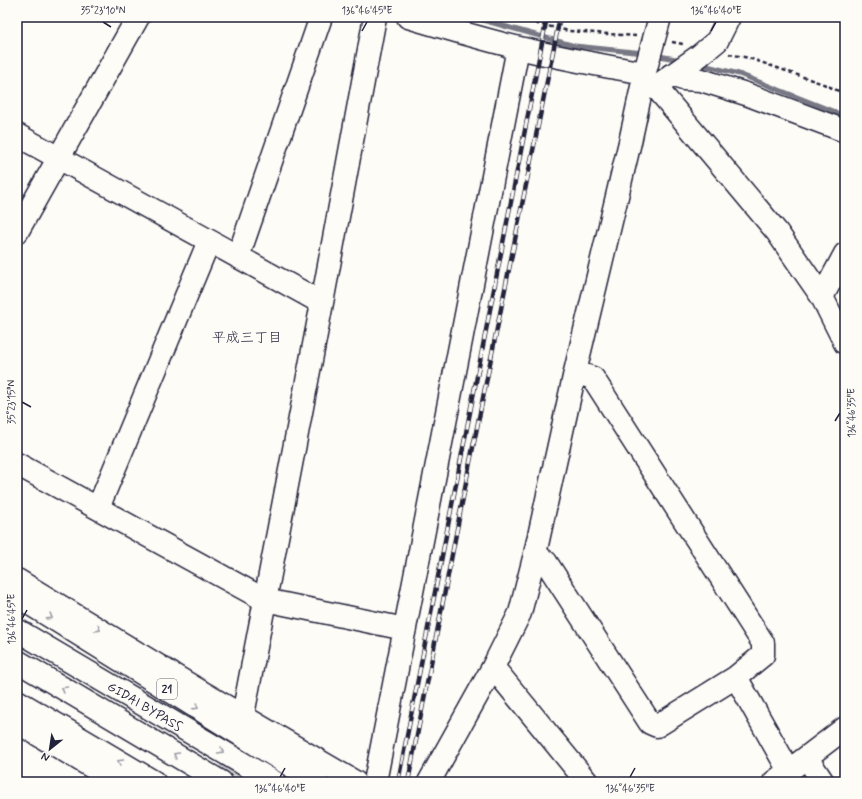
<svg xmlns="http://www.w3.org/2000/svg" width="862" height="799" font-family="Mynerve,'Klee One',sans-serif">
	<rect width="100%" height="100%" fill="#fdfcf7"/>
	<filter id="ink" filterUnits="userSpaceOnUse"><feTurbulence type="fractalNoise" baseFrequency=".025" numOctaves="2"/><feDisplacementMap in="SourceGraphic" scale="8" xChannelSelector="R" yChannelSelector="G"/><feConvolveMatrix kernelMatrix="1 2 1 2 8 2 1 2 1" color-interpolation-filters="sRGB"/></filter>
	<g filter="url(#ink)">
		<g fill="none" stroke-linecap="round" stroke-linejoin="round">
			<path stroke="#787885" stroke-width="5" d="M472 17 575 46 644 53
				M654 55 681 60
				M699 64 739 74 845 116"/>
			<path stroke="#d1d0d1" stroke-width="22" stroke-dasharray="22 11" stroke-linecap="butt" d="M227 782 243 716"/>
			<g stroke="#22223b" stroke-width="25">
				<path id="minor" d="M408 17C445 28 482 39 519 48 561 58 603 66 645 73
					M671 75 683 79 701 80 746 94 845 131
					M664 81 699 56 717 41 729 17
					M655 86 777 232 822 297 845 343
					M17 135 322 303
					M17 232 138 17
					M238 257 321 17
					M822 297 845 254
					M17 464 265 600 405 629
					M98 508 209 241
					M535 554 546 562 650 723 657 726 736 677 763 655V643L593 378 575 372
					M17 580 198 690 355 782
					M493 667 587 782
					M736 677 789 771
					M243 715 322 303 375 17
					M17 722 117 782
					M807 758 823 782
					M375 782 518 48
					M429 782 493 667 520 613 535 554 575 372 630 142 646 68 660 17
					M774 782 845 728"/>
			</g>
			<g stroke="#22223b" stroke-width="25">
				<g id="highway">
					<path d="M17 596 317 782"/>
					<path id="s1" d="M17 630 274 782"/>
					<path d="M17 661 221 782"/>
					<path d="M17 701 154 782"/>
				</g>
			</g>
			<path stroke="#22223b" stroke-width="2.5" stroke-dasharray="4 3" stroke-linecap="butt" d="M508 17 569 31 636 36
				M672 42 683 44
				M729 54 749 58 826 85 845 94"/>
			<use href="#minor" stroke="#fdfcf7" stroke-width="22"/>
			<use href="#highway" stroke="#fdfcf7" stroke-width="22"/>
			<g stroke="#22223b" stroke-width="4.5">
				<path id="rail" d="M398 782 547 17
					M408 782 468 472 560 17"/>
			</g>
			<use href="#rail" stroke="#fdfcf7" stroke-width="3" stroke-dasharray="9" stroke-linecap="butt"/>
		</g>
		<defs><path id="oneway-chevron" d="M-2-3.5L2.5 0L-2 3.5" fill="none" stroke-width="1.6" stroke-linecap="round" stroke-linejoin="round"/></defs>
		<g stroke="#9a9aa2">
			<use href="#oneway-chevron" transform="translate(50 617) rotate(32)"/>
			<use href="#oneway-chevron" transform="translate(98 629) rotate(31)"/>
			<use href="#oneway-chevron" transform="translate(64 689) rotate(-149)"/>
			<use href="#oneway-chevron" transform="translate(196 707) rotate(32)"/>
			<use href="#oneway-chevron" transform="translate(221 751) rotate(31)"/>
			<use href="#oneway-chevron" transform="translate(176 755) rotate(-149)"/>
			<use href="#oneway-chevron" transform="translate(120 762) rotate(-149)"/>
		</g>
	</g>
	<path fill="none" stroke="#22223b" stroke-width="1.5" d="M103 22 111 27M362 31 367 22M711 31 716 22M22 402 31 407M835 421 840 413M22 619 27 610M280 777 285 768M630 777 635 768"/>
	<g text-anchor="middle" stroke-width="3" stroke-linejoin="round" paint-order="stroke">
		<rect fill="#fdfcf7" stroke="#646373" stroke-width="1" x="157" y="679" width="20" height="20" rx="3"/>
		<g font-size="12" font-weight="bold" fill="#22223b">
			<text x="167" y="693">21</text>
		</g>
		<g font-size="13" fill="#22223b" stroke="#fdfcf7">
			<text dy="5" stroke="none"><textPath href="#s1" startOffset="149">GIDAI BYPASS</textPath></text>
		</g>
		<g font-size="14" fill="#22223b" stroke="#fdfcf7">
			<text x="247" y="342">平成三丁目</text>
		</g>
	</g>
	<rect width="862" height="799" fill="none" stroke="#fdfcf7" stroke-width="44"/>
	<g transform="translate(50 749) rotate(210)" stroke="#fdfcf7" stroke-width="3" paint-order="stroke">
	<path d="M0-3L7 15L0 10L-7 15Z" fill="#22223b"/>
	<text y="-6" font-size="11" font-weight="bold" text-anchor="middle" fill="#22223b">N</text>
	</g>
	<rect x="22" y="22" width="818" height="755" fill="none" stroke="#22223b" stroke-width="1.5"/>
	<g font-size="10" text-anchor="middle" fill="#22223b">
		<text x="103" y="14">35°23'10"N</text>
		<text x="367" y="14">136°46'45"E</text>
		<text x="716" y="14">136°46'40"E</text>
		<text transform="translate(11 402) rotate(-90)" y="4">35°23'15"N</text>
		<text transform="translate(851 413) rotate(-90)" y="4">136°46'35"E</text>
		<text transform="translate(11 619) rotate(-90)" y="4">136°46'45"E</text>
		<text x="280" y="792">136°46'40"E</text>
		<text x="630" y="792">136°46'35"E</text>
	</g>
</svg>
